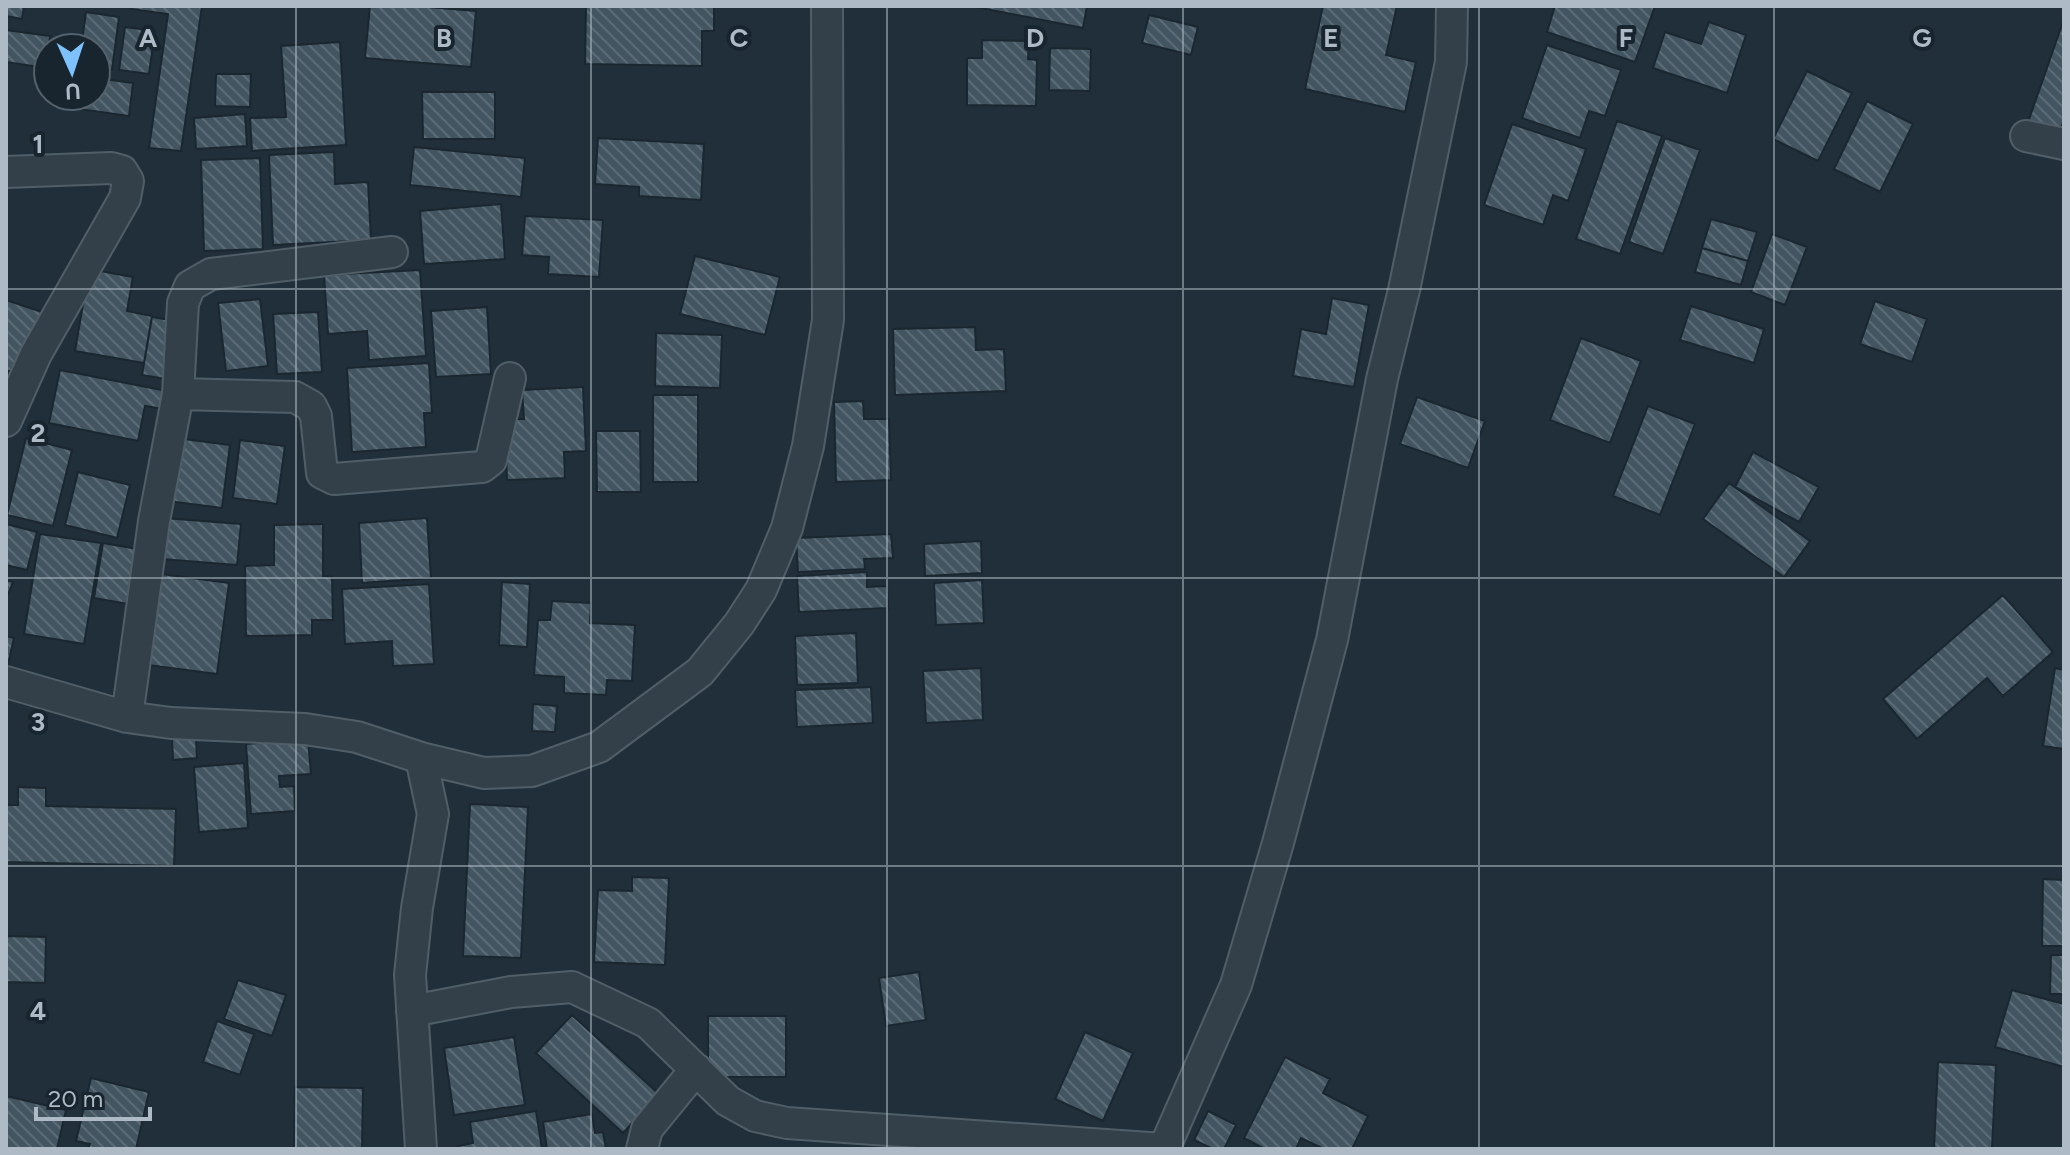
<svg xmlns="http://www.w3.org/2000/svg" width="2070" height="1155" font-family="Figtree,sans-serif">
	<defs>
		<pattern id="building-back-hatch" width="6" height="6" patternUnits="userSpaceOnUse" patternTransform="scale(2)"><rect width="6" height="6" fill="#435561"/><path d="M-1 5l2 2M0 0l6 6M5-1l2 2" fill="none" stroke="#5c6c76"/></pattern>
	</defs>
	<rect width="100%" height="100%" fill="#202f39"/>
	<path fill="url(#building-back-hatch)" stroke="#1b2730" stroke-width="2" d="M6 6H24L22 19 6 16Z
		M132 6H202L181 151 149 148 168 14 131 9Z
		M370 6H415L476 11 471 67 365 58Z
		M586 6H714V31H702V66L585 64Z
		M971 6H1087L1083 28Z
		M1323 6H1397L1386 55 1416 62 1405 112 1305 89Z
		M1555 6H1655L1635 62 1547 32Z
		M86 12 119 17 112 70 96 68V48H81Z
		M1149 15 1198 27 1191 55 1142 43Z
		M2064 19V120L2058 136 2027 125Z
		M1709 22 1746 35 1727 93 1653 68 1665 32 1701 44Z
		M125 27 155 31 149 74 119 70Z
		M6 30 50 36 46 68 6 62Z
		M982 40 1029 41 1028 59 1037 60 1036 106 967 105V58H982Z
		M340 42 346 145 252 151 250 118 286 117 281 46Z
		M1547 45 1621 70 1605 116 1589 111 1580 138 1522 118Z
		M1050 48 1091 49 1090 91 1049 90Z
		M1807 71 1852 93 1818 161 1773 139Z
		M216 74H251L250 107 215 106Z
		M96 78 133 83 129 116 79 109 81 96H96Z
		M422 92H495V139H423Z
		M1867 101 1913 124 1880 192 1834 169Z
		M245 114 247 146 196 149 194 118Z
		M1617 121 1662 136 1620 254 1576 239Z
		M1512 124 1586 149 1568 201 1553 195 1543 225 1484 205Z
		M598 138 704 144 701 200 639 196V187L595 184Z
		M1665 138 1700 150 1663 254 1629 242Z
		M414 147 525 158 521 197 410 185Z
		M334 152 335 184 368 182 371 240 273 245 269 155Z
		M260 158 263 249 204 251 201 160Z
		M501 204 505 259 424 264 420 211Z
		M525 216 603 220 599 277 548 274 549 257 522 255Z
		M1711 219 1757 232 1748 261 1702 248Z
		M1772 234 1807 247 1785 305 1751 292Z
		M1702 248 1748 261 1741 285 1695 272Z
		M695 256 780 277 765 335 680 314Z
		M89 269 133 277 127 311 152 316 144 363 75 351Z
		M420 270 426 356 369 360 367 331 328 334 324 275Z
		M1332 298 1369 305 1354 387 1293 376 1301 329 1326 334Z
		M260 299 268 366 226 371 218 303Z
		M6 300 45 313 24 376 6 370Z
		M1875 301 1927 319 1912 362 1860 344Z
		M1691 306 1764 329 1754 363 1680 340Z
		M487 307 491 374 436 377 431 311Z
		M318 312 322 372 277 374 273 314Z
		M152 317 176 321 166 379 142 375Z
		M975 327 976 350 1004 349 1006 391 895 395 893 329Z
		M656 333 722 335 720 388 655 386Z
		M1581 338 1641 361 1610 443 1550 420Z
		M429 363 432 413H424L426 447 352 452 347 368Z
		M60 370 167 391 163 409 145 406 138 441 49 423Z
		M583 387 586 451 564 452 565 478 507 480 505 419H524L522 390Z
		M653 395H698V482H653Z
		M1417 397 1485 421 1468 468 1400 444Z
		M863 401 864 419H889L891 480 836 482 834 402Z
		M1648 406 1695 424 1660 515 1613 496Z
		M596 431H640L641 492H597Z
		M26 438 72 450 53 526 7 515Z
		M176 438 230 445 222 508 168 501Z
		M240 440 285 446 277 504 233 498Z
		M1753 452 1819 487 1799 522 1735 487Z
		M78 472 130 485 117 538 65 525Z
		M1729 483 1810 541 1784 577 1703 519Z
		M164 518 241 524 237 565 161 559Z
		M427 518 431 578 362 583 359 523Z
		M6 524 37 532 27 570 6 565Z
		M323 524V576L332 577 333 620H312V635L246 636 245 566 274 565V525Z
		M40 534 101 543 84 644 24 634Z
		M891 534 893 558 864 559 865 569 798 572 796 538Z
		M981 541 982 573 925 576 924 544Z
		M103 543 143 550 134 605 94 598Z
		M867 572V587L887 586 888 608 799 612 797 576Z
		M161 574 229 583 217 674 148 665Z
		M6 580 13 582 6 600Z
		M982 580 984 623 936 625 934 583Z
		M502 582 530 584 527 647 499 645Z
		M429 584 434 664 393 666 392 641 345 644 342 589Z
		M2003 595 2053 652 2003 696 1987 678 1917 739 1883 699Z
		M552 601 591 603 590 623 635 625 632 681 607 680 606 695 564 693V677L534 675 538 620H550Z
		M856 633 858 683 797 685 795 636Z
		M6 636 14 638 8 665 6 664Z
		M981 668 983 720 926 723 923 671Z
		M2055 668 2064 670V749L2043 746Z
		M871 687 873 723 797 727 795 690Z
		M533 704 557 706 555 732 532 731Z
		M196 738 197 758 173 760 172 739Z
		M308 739 311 774 279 776 280 787 294 786 295 811 251 814 246 744Z
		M244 763 248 828 199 832 194 767Z
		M18 787 46 788V806L176 809 174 866 6 862V805H18Z
		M470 804 528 807 521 958 463 956Z
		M632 877 669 878 665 965 594 962 598 890 632 891Z
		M2043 879 2064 880V946H2042Z
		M6 936 46 937 45 983 6 982Z
		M2051 955H2064V994H2050Z
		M919 972 926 1020 886 1026 879 978Z
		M238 980 286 995 272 1036 224 1019Z
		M2012 990 2064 1004V1067L1995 1047Z
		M572 1015 659 1094 623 1133 536 1053Z
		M708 1016H786V1077H708Z
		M217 1021 254 1034 240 1075 203 1062Z
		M1085 1032 1133 1053 1103 1121 1055 1099Z
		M514 1037 525 1105 454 1115 444 1048Z
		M1285 1057 1330 1079 1323 1093 1368 1116 1352 1149H1324L1301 1138 1296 1149H1265L1244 1138Z
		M1938 1062 1996 1065 1992 1149H1934Z
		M91 1078 149 1092 136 1149H88L90 1144 76 1141Z
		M295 1087 363 1088 362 1149H294Z
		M6 1096 66 1110 57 1149H6Z
		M536 1111 542 1149H458V1146L473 1143 470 1122Z
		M1208 1111 1236 1125 1224 1149H1213L1194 1140Z
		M592 1114 595 1133 603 1132 606 1149H547L543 1122Z"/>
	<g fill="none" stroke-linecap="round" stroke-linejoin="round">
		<g stroke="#515e67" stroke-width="34">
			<path id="minor" d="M2026 136 2064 144
				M6 172 111 168 122 171 128 181 125 198 36 354 6 421
				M178 394 295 397 311 406 316 416 322 473 334 479 482 467 491 460 510 378
				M6 682 127 717 171 723 305 729 357 737 421 758 484 773 532 771 599 747 700 672 739 624 761 590 787 528 808 446 828 320 827 6
				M127 717 154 521 178 394 183 303 190 286 211 274 392 252
				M412 1011 511 992 572 987 648 1023 728 1101 755 1116 787 1123 1164 1149
				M421 1149 410 975 417 908 433 814 421 758
				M642 1149 647 1129 696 1069
				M1164 1149 1236 985 1278 843 1332 640 1382 379 1404 290 1451 62 1452 6"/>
		</g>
		<use href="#minor" stroke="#334049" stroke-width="30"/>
	</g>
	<path fill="none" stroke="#aebbc6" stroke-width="2" stroke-opacity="0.55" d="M296 6V1149M591 6V1149M887 6V1149M1183 6V1149M1479 6V1149M1774 6V1149M6 289H2064M6 578H2064M6 866H2064"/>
	<g font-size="26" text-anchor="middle" font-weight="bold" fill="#aebbc6" stroke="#19252e" stroke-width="8" stroke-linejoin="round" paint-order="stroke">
		<text x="148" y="47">A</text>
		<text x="444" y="47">B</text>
		<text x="739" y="47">C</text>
		<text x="1035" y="47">D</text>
		<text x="1331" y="47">E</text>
		<text x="1626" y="47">F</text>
		<text x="1922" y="47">G</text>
		<text x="38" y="153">1</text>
		<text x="38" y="442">2</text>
		<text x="38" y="731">3</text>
		<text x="38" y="1020">4</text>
	</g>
	<rect width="2070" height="1155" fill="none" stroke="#aebbc6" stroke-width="16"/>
	<g transform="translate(72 72) rotate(177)"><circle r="38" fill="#19252e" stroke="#55616b" stroke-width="2"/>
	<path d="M0-6L14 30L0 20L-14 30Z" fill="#7dc2fc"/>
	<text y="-12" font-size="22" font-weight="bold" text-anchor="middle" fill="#aebbc6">U</text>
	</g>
	<path d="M36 1107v12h114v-12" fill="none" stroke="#aebbc6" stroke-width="4"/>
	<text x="48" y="1107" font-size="24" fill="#aebbc6" stroke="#19252e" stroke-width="6" paint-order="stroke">20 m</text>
</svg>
